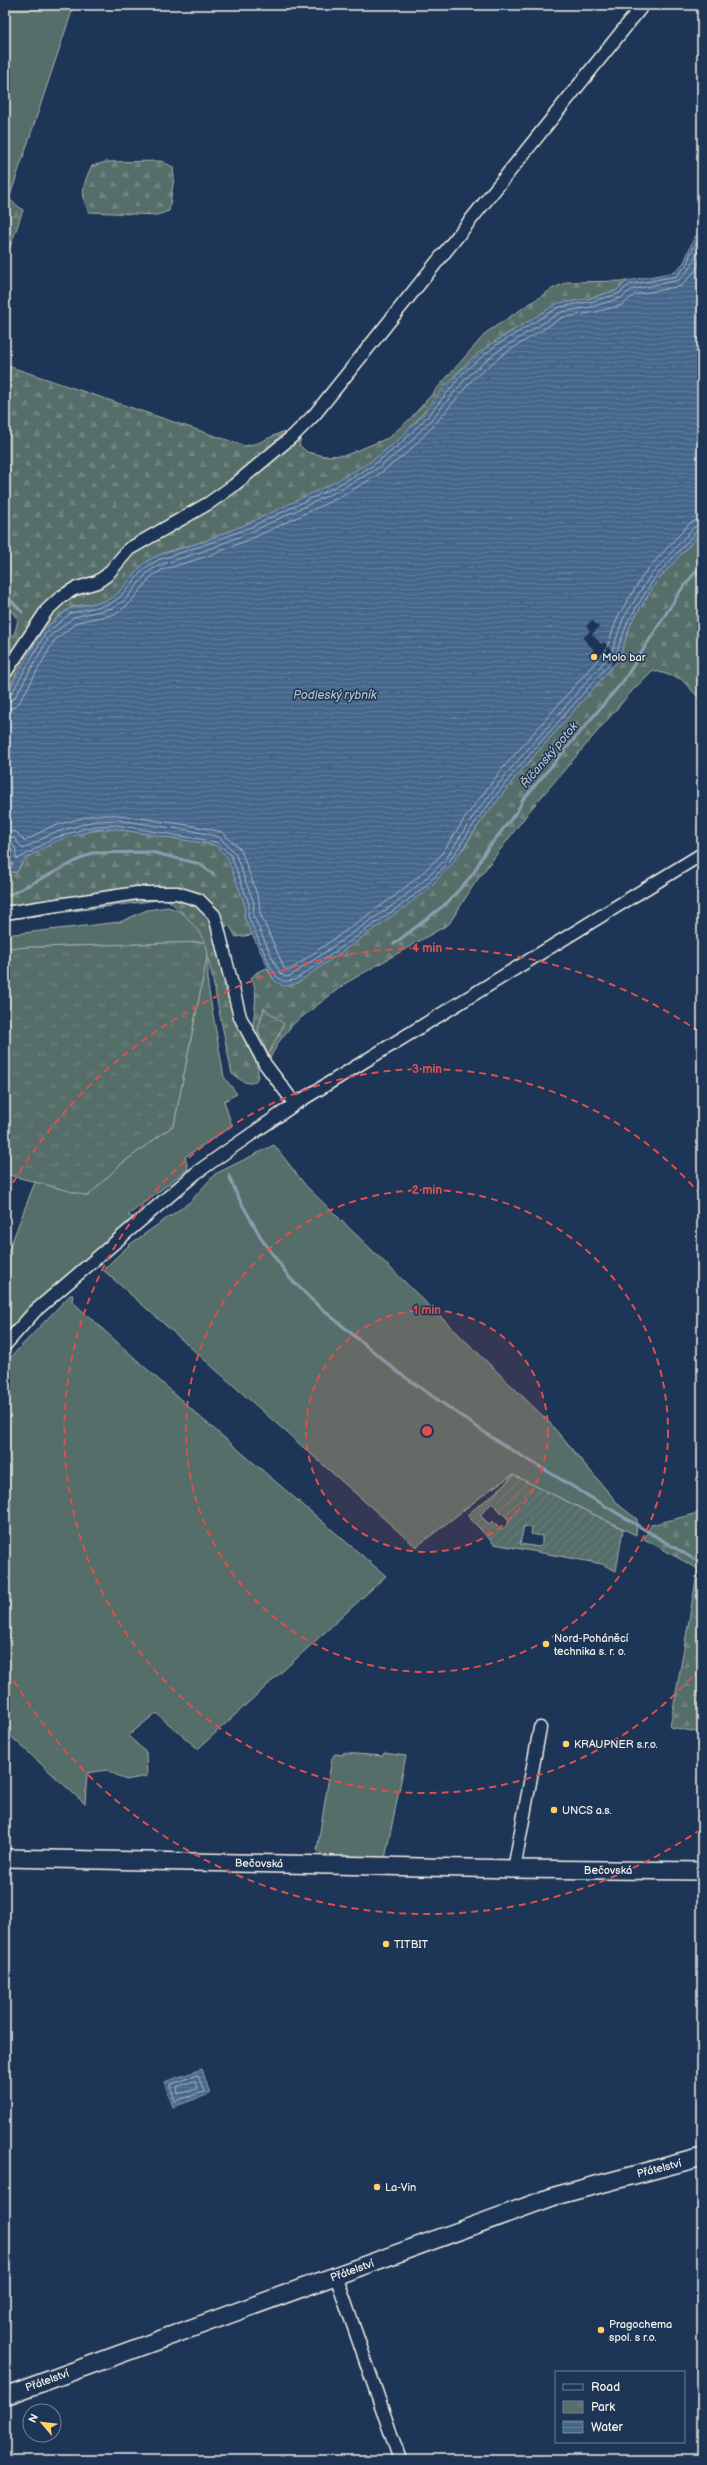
<svg xmlns="http://www.w3.org/2000/svg" width="707" height="2465" font-family="'Balsamiq Sans',sans-serif">
	<defs>
		<pattern id="forest-firs" width="22" height="20" patternUnits="userSpaceOnUse"><rect width="22" height="20" fill="#576e6a"/><path d="M5 1l3.5 6h-7zM16 11l3.5 6h-7z" fill="#70837f"/></pattern>
		<pattern id="wetland-marsh" width="20" height="14" patternUnits="userSpaceOnUse"><rect width="20" height="14" fill="#576e6a"/><path d="M1 5h8M5 5V1M11 12h8M15 12V8" fill="none" stroke="#70837f"/></pattern>
		<pattern id="park-tufts" width="24" height="20" patternUnits="userSpaceOnUse"><rect width="24" height="20" fill="#576e6a"/><path d="M3 7l-1-3M5 7V3M7 7l1-3M15 17l-1-3M17 17v-4M19 17l1-3" fill="none" stroke="#70837f"/></pattern>
		<pattern id="garden-furrows" width="10" height="10" patternUnits="userSpaceOnUse"><rect width="10" height="10" fill="#576e6a"/><path d="M-1 1l2-2M0 10L10 0M9 11l2-2" fill="none" stroke="#70837f"/></pattern>
		<pattern id="water-rules" width="6" height="5" patternUnits="userSpaceOnUse"><rect width="6" height="5" fill="#45668b"/><path d="M0 2.5h6" fill="none" stroke="#607c9b"/></pattern>
	</defs>
	<rect width="100%" height="100%" fill="#1d3557"/>
	<filter id="ink" filterUnits="userSpaceOnUse"><feTurbulence type="fractalNoise" baseFrequency=".025" numOctaves="2"/><feDisplacementMap in="SourceGraphic" scale="8" xChannelSelector="R" yChannelSelector="G"/><feConvolveMatrix kernelMatrix="1 2 1 2 8 2 1 2 1" color-interpolation-filters="sRGB"/></filter>
	<g filter="url(#ink)">
		<path fill="#576e6a" stroke="#a6b0a9" d="M5 5H74L9 199 5 196Z
			M168 907C188 912 195 925 205 942L5 948V935L120 922 147 910Z
			M208 952V986L224 1077 237 1094 224 1101 232 1126 185 1157 188 1169 128 1215 136 1219 5 1333V1260L35 1182 88 1195 121 1164 174 1125Z
			M274 1145 306 1186 548 1421 620 1506 637 1519 636 1535 513 1475 491 1489 416 1547 103 1270 129 1245 190 1202 215 1174Z
			M70 1295H73L72 1301 76 1305 200 1417 386 1576 198 1749 156 1713 128 1736 146 1752 147 1776 126 1780 107 1770 87 1773 85 1804 5 1731V1363Z
			M343 1753 383 1756 384 1753 406 1756 385 1859 325 1857 317 1850 332 1758 335 1754 343 1755Z"/>
		<path fill="url(#forest-firs)" stroke="#a6b0a9" d="M161 161 173 167 174 178 169 211 157 215 89 212C80 196 83 182 92 166L106 162Z
			M5 196 23 210 5 262Z
			M627 281 617 290C561 306 505 326 462 368 431 400 408 439 369 463 319 494 262 519 207 540 191 546 172 549 156 556 133 567 128 591 109 600 97 606 81 602 69 609 38 628 20 666 5 698V645L15 632 18 620 5 603V365L245 446 258 443 282 432 301 438 299 445 307 452 324 456 346 455 388 438 410 419 487 332 552 289 567 282Z
			M702 531V701L681 679 653 670 632 691 531 809 475 883 449 924 346 983 293 1024 278 1043 268 1062C264 1056 256 1048 254 1041 249 1021 262 997 251 978L257 972 267 968 274 980 391 916 429 888 463 849 480 823 515 778 619 659 631 623 657 581Z
			M116 829 215 845 227 856 245 905 244 917 251 928 252 935 236 937 229 925 216 932C223 964 226 1001 240 1030 245 1039 267 1075 254 1082 247 1086 238 1078 232 1074L205 942C194 924 183 911 166 899L5 920V844L13 851 6 872H17C33 840 83 830 116 829Z
			M702 1512V1733L670 1727 698 1569 644 1539 651 1525Z"/>
		<path fill="url(#wetland-marsh)" stroke="#a6b0a9" d="M264 1008 284 1024 268 1055 258 1030Z"/>
		<path fill="url(#park-tufts)" stroke="#a6b0a9" d="M205 942 208 952 174 1125 121 1164 88 1196 5 1174V948Z"/>
		<path fill="url(#garden-furrows)" stroke="#a6b0a9" fill-rule="evenodd" d="M513 1475 623 1529 616 1571 602 1564 494 1544 467 1515C482 1502 500 1491 513 1475ZM492 1503 510 1521 502 1530 493 1521 489 1524 480 1515ZM524 1526 532 1528 531 1534 542 1536V1544L540 1547 520 1544Z"/>
		<path fill="url(#water-rules)" stroke="#8b9eb0" d="M702 229V531L657 581 631 623 619 659 515 778 480 823 452 864 429 888 405 907 296 984 283 986 274 980 244 917 245 905 227 857 215 845 116 829 94 830 56 841 23 860 17 872H6L13 851 5 844V698L42 631 69 609 108 600 118 593 143 564 156 556 205 541 249 523 331 484 370 462 397 441 425 413 461 370 493 343 558 303 588 299 617 290 627 281 675 272 684 262 694 238Z
			M202 2069 210 2094 173 2107 164 2082Z"/>
		<path fill="#1d3557" d="M592 620 599 627 592 634 601 644 604 642 619 659 612 665 604 656 599 660 592 652 594 650 583 638 590 631 586 626Z"/>
		<g fill="none" stroke-linecap="round" stroke-linejoin="round">
			<path stroke="#aeb9c3" stroke-width="1" d="M5 698 10 696 45 634 71 613 110 604 121 596 145 568 158 560 207 544 251 527 333 488 372 466 400 444 428 416 464 372 495 346 559 307 589 302 618 294 629 285 677 276 687 264 691 252 702 235
				M5 703 14 699 49 637 74 617 113 608 125 600 148 572 160 565 209 549 253 531 335 492 375 470 404 448 432 419 468 376 498 351 561 312 591 307 621 298 631 290 679 280 691 267 702 242
				M5 709 13 708 19 703 54 641 77 622 116 614 129 604 152 576 162 570 211 555 255 537 338 498 378 475 408 452 436 423 472 380 502 355 563 317 591 313 622 305 634 295 681 286 696 270 702 254
				M5 830 16 832 25 841 50 827 93 815H118L195 826 222 832 241 850 259 900 260 913 285 970H290L396 895 419 876 441 855 467 815 503 768 606 650 618 616 646 571 690 523 702 518
				M5 836 14 838 23 849 53 833 94 821 117 820 194 831 219 837 235 853 254 903 253 915 275 964 281 974 286 977 292 975 400 900 423 881 446 859 472 818 508 772 611 654 623 619 650 576 694 527 702 524
				M5 841 11 842 16 850V858L18 859 54 838 94 826 117 825 216 842 231 855 249 904 248 916 270 966 277 977 283 981 295 980 403 904 427 885 449 862 476 821 512 775 615 657 628 621 654 579 697 531 702 529
				M198 2075 204 2092 175 2101 170 2085Z
				M195 2081 197 2089 178 2094 177 2087Z"/>
			<path stroke="#8b9eb0" stroke-width="3" d="M5 594 22 612
				M5 868 12 864
				M5 897 92 853 151 852 200 864 213 874
				M394 944 447 903 473 874 485 852 518 810 522 801 624 680 681 590 702 564
				M229 1176 238 1197 263 1241 290 1278 315 1303 399 1373 500 1443 702 1564"/>
			<g stroke="#f4f1e8" stroke-width="15">
				<path id="street" d="M5 673 47 610 61 597 74 589 97 582 107 575 129 549 209 503 233 486 294 435 315 414 643 5
					M5 913 137 893H177L199 900 214 915 217 924 240 1017 265 1064 295 1104
					M5 1345 35 1311 196 1173 227 1151 295 1104 702 854
					M514 1869 540 1728
					M336 2276 400 2460"/>
			</g>
			<g stroke="#f4f1e8" stroke-width="20">
				<path id="secondary" d="M5 1858 514 1869 702 1871
					M5 2396 555 2196 702 2157"/>
			</g>
			<use href="#street" stroke="#1d3557" stroke-width="12"/>
			<use href="#secondary" stroke="#1d3557" stroke-width="17"/>
		</g>
	</g>
	<circle cx="427" cy="1431" r="121" fill="#dc504e" fill-opacity=".12"/>
	<g fill="none" stroke="#dc504e" stroke-width="2" stroke-dasharray="7 5">
		<circle cx="427" cy="1431" r="121"/>
		<circle cx="427" cy="1431" r="241"/>
		<path d="M700 1668A362 362 0 1 1 700 1194"/>
		<path d="M701 1829A483 483 0 0 1 7 1669M7 1193A483 483 0 0 1 701 1033"/>
	</g>
	<g fill="#ffd166" stroke="#1d3557" stroke-width="1.5">
		<circle cx="594" cy="657" r="4"/>
		<circle cx="546" cy="1644" r="4"/>
		<circle cx="566" cy="1744" r="4"/>
		<circle cx="554" cy="1810" r="4"/>
		<circle cx="386" cy="1944" r="4"/>
		<circle cx="377" cy="2187" r="4"/>
		<circle cx="601" cy="2330" r="4"/>
	</g>
	<g text-anchor="middle" stroke-width="3" stroke-linejoin="round" paint-order="stroke">
		<g font-size="11" fill="#f4f1e8" stroke="#1d3557" text-anchor="start">
			<text x="602" y="661">Molo bar</text>
			<text x="554" y="1642">Nord-Poháněcí<tspan x="554" dy="13">technika s. r. o.</tspan></text>
			<text x="574" y="1748">KRAUPNER s.r.o.</text>
			<text x="562" y="1814">UNCS a.s.</text>
			<text x="394" y="1948">TITBIT</text>
			<text x="385" y="2191">La-Vin</text>
			<text x="609" y="2328">Pragochema<tspan x="609" dy="13">spol. s r.o.</tspan></text>
		</g>
		<g font-size="11" fill="#f4f1e8" stroke="#1d3557">
			<text transform="translate(259 1863) rotate(1)" y="4">Bečovská</text>
			<text x="608" y="1874">Bečovská</text>
			<text transform="translate(659 2168) rotate(-14)" y="4">Přátelství</text>
			<text transform="translate(352 2270) rotate(-20)" y="4">Přátelství</text>
			<text transform="translate(47 2380) rotate(-20)" y="4">Přátelství</text>
		</g>
		<g font-size="12" font-style="italic" fill="#b7c0c7" stroke="#1d3557">
			<text x="335" y="699">Podleský rybník</text>
			<text transform="translate(549 755) rotate(-50)" y="4">Říčanský potok</text>
		</g>
	</g>
	<circle cx="427" cy="1431" r="6" fill="#dc504e" stroke="#1d3557" stroke-width="2"/>
	<g font-size="12" text-anchor="middle" font-weight="bold" fill="#dc504e" stroke="#1d3557" stroke-width="3" stroke-linejoin="round" paint-order="stroke">
		<text x="427" y="952">4 min</text>
		<text x="427" y="1073">3 min</text>
		<text x="427" y="1194">2 min</text>
		<text x="427" y="1314">1 min</text>
	</g>
	<rect width="707" height="2465" fill="none" stroke="#1d3557" stroke-width="20"/>
	<rect x="10" y="10" width="687" height="2445" fill="none" stroke="#f4f1e8" stroke-width="1.5" filter="url(#ink)"/>
	<rect x="555" y="2371" width="130" height="72" fill="#1d3557" stroke="#738091"/>
	<rect x="563" y="2384" width="20" height="6" fill="#1d3557" stroke="#738091"/>
	<text x="591" y="2391" font-size="12" fill="#f4f1e8">Road</text>
	<rect x="563" y="2401" width="20" height="12" fill="url(#park-tufts)" stroke="#738091"/>
	<text x="591" y="2411" font-size="12" fill="#f4f1e8">Park</text>
	<rect x="563" y="2421" width="20" height="12" fill="url(#water-rules)" stroke="#738091"/>
	<text x="591" y="2431" font-size="12" fill="#f4f1e8">Water</text>
	<g transform="translate(42 2423) rotate(298)"><circle r="19" fill="#1d3557" stroke="#738091"/>
	<path d="M0-3L7 15L0 10L-7 15Z" fill="#ffd166"/>
	<text y="-6" font-size="11" font-weight="bold" text-anchor="middle" fill="#f4f1e8">N</text>
	</g>
</svg>
